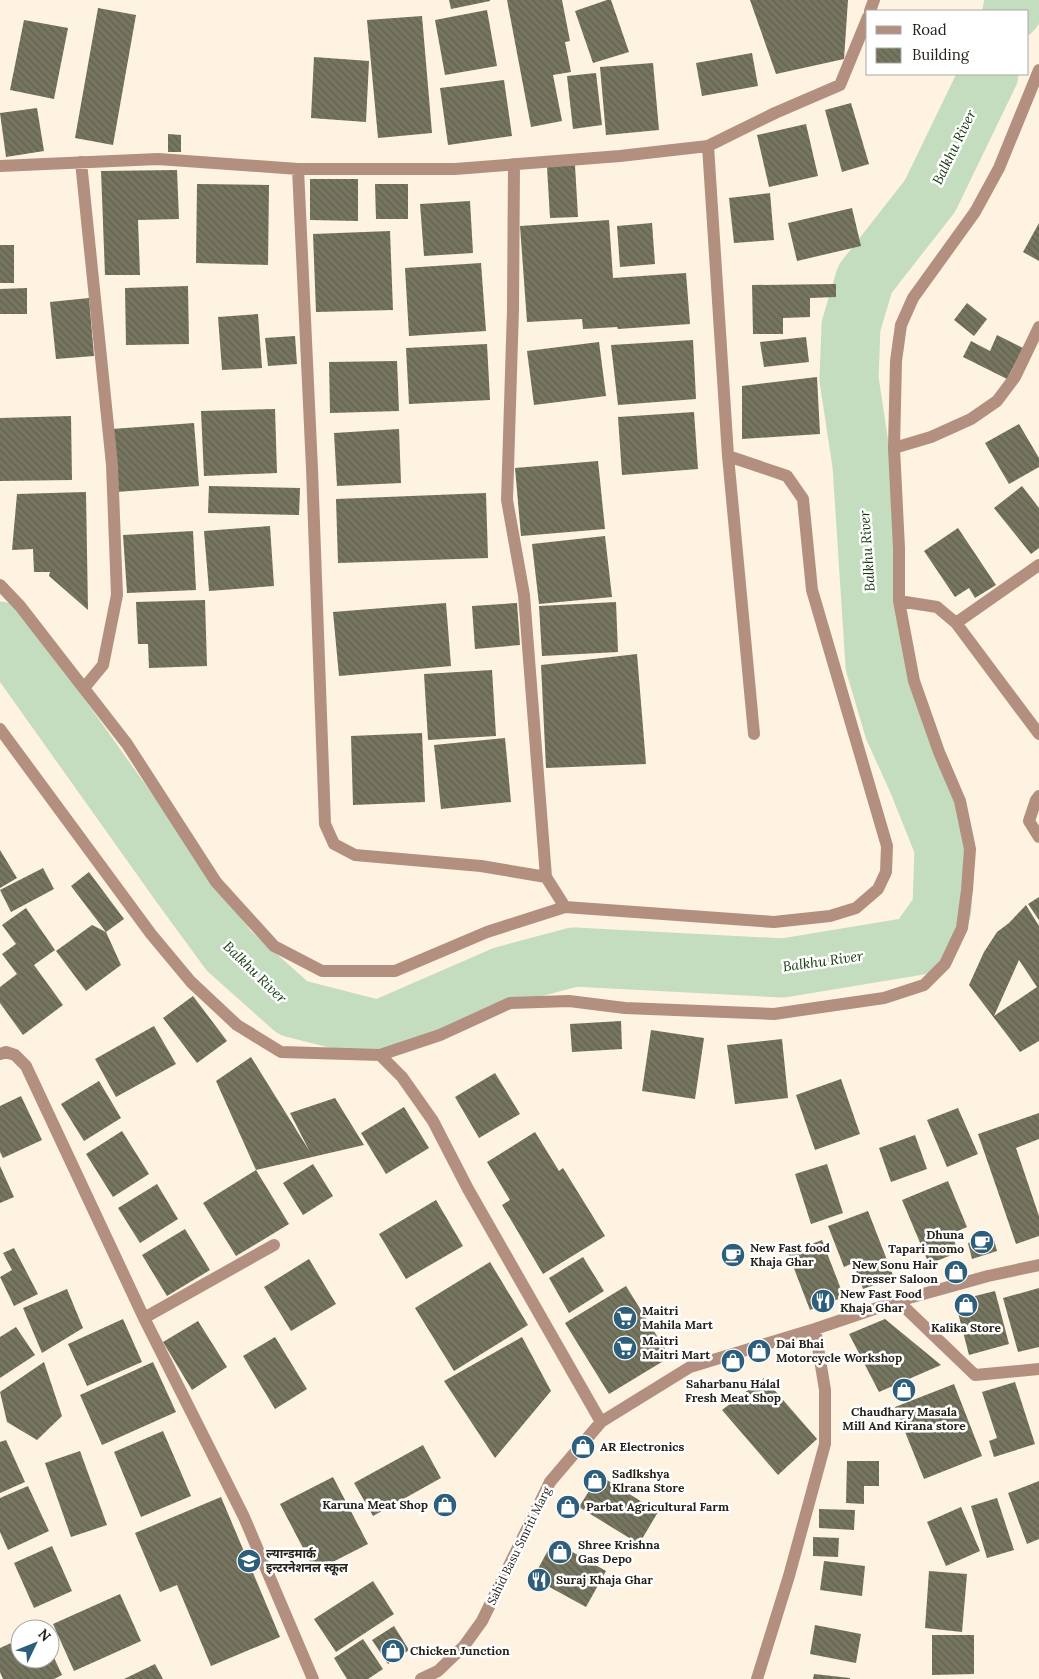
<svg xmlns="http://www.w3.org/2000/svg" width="1039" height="1679" font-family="Lora,'Noto Sans Devanagari',serif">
	<defs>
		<pattern id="building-back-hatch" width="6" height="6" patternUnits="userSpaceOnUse" patternTransform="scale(1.25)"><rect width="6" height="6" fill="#757560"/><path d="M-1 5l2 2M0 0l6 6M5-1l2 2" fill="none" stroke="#60604e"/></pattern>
	</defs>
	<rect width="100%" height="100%" fill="#fef2e1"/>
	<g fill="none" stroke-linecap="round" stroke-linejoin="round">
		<path stroke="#c3ddbe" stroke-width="59" d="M1012 11 1015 0
			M0 631 182 887 229 951 293 1008 379 1030 503 976 574 957 783 968 916 946 942 909 944 847 918 782 894 729 875 665 862 465 849 379 851 326 865 279 930 196 989 74"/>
	</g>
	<path fill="url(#building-back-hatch)" fill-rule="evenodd" d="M449 0H490V1L451 9Z
		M507 0H562L570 41 565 42 571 72 553 75 562 121 531 127Z
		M607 0H611L629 52 593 63 575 11Z
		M750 0H848L844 59 776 74Z
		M98 8 136 15 113 145 75 138Z
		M487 10 497 66 445 75 435 20Z
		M422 16 432 133 378 138 367 20Z
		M24 20 68 28 54 99 10 90Z
		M752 53 758 86 702 96 696 63Z
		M314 57 369 61 366 122 311 118Z
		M653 63 659 130 606 135 600 67Z
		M596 73 602 125 573 129 567 76Z
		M504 80 512 136 448 145 440 88Z
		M851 103 869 164 842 172 825 110Z
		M37 108 44 151 6 157 0 113Z
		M806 124 818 176 769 187 757 135Z
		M168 134 181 135V152H168Z
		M575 165 578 217 550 218 547 167Z
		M177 170 179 219 138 220 140 275H105L101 171Z
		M310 179H358V221L310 220Z
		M197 184 269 185 268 265 196 263Z
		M375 184H408V219H376Z
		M770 193 774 240 734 243 729 198Z
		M470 201 473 253 424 256 420 204Z
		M852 208 861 246 797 261 788 223Z
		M609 220 613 278 686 273 690 324 618 329 617 327 583 329 582 319 527 322 520 226Z
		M652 223 655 264 620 267 617 226Z
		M1039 223V261L1023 252Z
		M390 231 393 310 316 312 313 234Z
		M0 245H14V283H0Z
		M481 263 486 331 409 336 405 268Z
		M836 284V297L810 298V317L783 318V334H753L752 285Z
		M188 286 189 344 126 345 125 288Z
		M27 288V314H0V289Z
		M89 298 94 356 56 359 50 302Z
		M967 303 987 319 974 336 954 320Z
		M258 314 262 368 222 370 218 317Z
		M997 335 1023 348 1007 379 963 357 971 341 990 351Z
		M295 336 297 364 268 366 265 338Z
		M806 337 809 362 764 367 760 342Z
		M693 340 696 399 618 405 611 345Z
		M599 342 606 396 534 405 527 351Z
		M487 344 490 400 409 404 406 348Z
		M397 361 399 411 330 413 329 362Z
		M817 377 820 434 742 439V386Z
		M275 409 277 473 204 476 201 411Z
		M694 412 698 469 622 475 618 417Z
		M71 416 72 480 0 481V418Z
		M194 423 199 486 116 492 112 429Z
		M1019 424 1039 458V467L1009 484 985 443Z
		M399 429 401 483 337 486 334 433Z
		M598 461 605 529 521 536 515 468Z
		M209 486 300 488 299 515 208 513Z
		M1022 486 1039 508V548L1031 554 994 508Z
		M86 492 88 610 49 576 50 572H34L33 549 12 550 17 494Z
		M486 493 488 558 338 563 336 499Z
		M270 526 274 586 209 591 204 531Z
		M958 528 996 585 975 598 969 588 955 597 924 551Z
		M193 531 196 590 127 593 123 535Z
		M605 536 612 597 539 604 532 544Z
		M205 600 207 666 149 668 148 644H138L136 602Z
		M616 602 618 652 542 656 539 606Z
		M446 603 451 666 339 676 333 612Z
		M517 603 520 645 475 649 472 606Z
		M637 654 646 764 546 768 541 665Z
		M492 670 496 736 428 740 424 674Z
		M422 733 425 802 353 805 351 736Z
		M505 738 511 802 441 809 434 745Z
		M0 850 17 878 0 888Z
		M43 868 54 889 11 912 0 890Z
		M89 872 124 919 106 932 71 886Z
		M1039 897V920L1028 904Z
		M1026 905 1039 926V1041L1020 1052 969 985 984 952 997 932 1009 923ZM1019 960 1037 987 994 1016Z
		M26 908 55 950 34 965 63 1005 23 1035 0 1003V987L17 974 2 954 16 944 2 925Z
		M92 925 106 932 121 965 86 991 56 951Z
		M193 996 227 1041 197 1063 163 1018Z
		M621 1021 622 1049 572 1052 570 1024Z
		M154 1026 176 1064 116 1097 95 1059Z
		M651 1030 704 1038 695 1099 642 1091Z
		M782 1039 788 1098 735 1104 727 1045Z
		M251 1057 310 1152 290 1113 335 1098 364 1145 256 1170 216 1081Z
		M495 1073 520 1114 479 1138 455 1097Z
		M841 1079 860 1134 815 1150 796 1095Z
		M99 1081 121 1118 84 1141 61 1104Z
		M21 1096 42 1140 3 1158 0 1152V1106Z
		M404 1107 429 1148 386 1174 361 1133Z
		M958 1108 978 1154 947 1167 927 1120Z
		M1039 1113V1139L1016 1148 1039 1216V1236L1016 1244 978 1134Z
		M122 1131 149 1174 113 1197 86 1154Z
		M535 1132 559 1171 563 1168 605 1236 543 1274 502 1205 510 1200 487 1162Z
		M915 1135 927 1169 891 1182 879 1148Z
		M313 1164 333 1196 303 1215 283 1183Z
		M827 1164 843 1213 811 1224 795 1174Z
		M0 1166 14 1197 0 1203Z
		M256 1170 289 1224 236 1256 203 1203Z
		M948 1181 967 1227 951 1234 959 1252 929 1264 902 1200Z
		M157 1184 178 1219 140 1243 118 1208Z
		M436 1200 463 1246 406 1279 379 1234Z
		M868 1211 894 1278 863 1289 853 1263 844 1267 828 1226Z
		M185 1229 210 1270 167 1296 142 1255Z
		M993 1236 997 1251 972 1259 968 1243Z
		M822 1240 844 1297 810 1310 788 1253Z
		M14 1248 38 1294 14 1306 0 1277 12 1270 3 1253Z
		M583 1257 604 1291 569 1313 549 1278Z
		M309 1259 336 1304 291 1331 264 1287Z
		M490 1262 528 1325 454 1371 415 1308Z
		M626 1286 670 1357 609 1394 565 1323Z
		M1039 1288V1347L1018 1352 1003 1298Z
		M67 1289 83 1328 42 1353 23 1308Z
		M995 1291 1009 1344 969 1355 955 1301Z
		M123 1319 142 1362 87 1386 68 1344Z
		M885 1319 941 1365 879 1392 849 1334Z
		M198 1321 227 1367 192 1390 163 1342Z
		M16 1327 35 1355 0 1378V1337Z
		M275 1337 307 1389 275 1409 243 1356Z
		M522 1337 551 1391 495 1458 444 1381Z
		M44 1362 62 1416 37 1440 7 1422 0 1392Z
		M153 1362 176 1412 102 1445 80 1395Z
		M764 1378 817 1439 778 1475 722 1410Z
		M1015 1382 1035 1444 994 1457 989 1441 997 1438 982 1392Z
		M954 1384 982 1456 924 1479 895 1407Z
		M163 1431 191 1496 141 1517 114 1452Z
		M6 1440 25 1482 0 1493V1442Z
		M423 1445 441 1478 373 1516 354 1483Z
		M80 1451 107 1525 71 1537 45 1463Z
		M847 1461H879V1486H864V1504L846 1503Z
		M599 1475 658 1512 639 1544 579 1507Z
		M333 1477 368 1544 315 1571 280 1504Z
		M1039 1481V1539L1027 1544 1008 1493Z
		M28 1486 49 1531 8 1550 0 1532V1498Z
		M221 1497 280 1637 211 1666 177 1585 160 1592 135 1533Z
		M997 1498 1014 1550 987 1558 971 1506Z
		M961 1507 980 1551 946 1566 927 1522Z
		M819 1509 855 1510 854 1530 819 1528Z
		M813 1537 839 1538 838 1557 813 1556Z
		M553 1541 606 1571 586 1607 533 1578Z
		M52 1546 72 1591 34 1608 14 1563Z
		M824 1561 865 1566 862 1596 820 1590Z
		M929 1571 967 1574 962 1632 925 1628Z
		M373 1581 394 1614 336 1652 314 1619Z
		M120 1594 141 1641 74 1671 53 1624Z
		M815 1625 861 1634 856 1663 810 1654Z
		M394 1626 409 1650 388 1664 372 1640Z
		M932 1635H974V1674L932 1675Z
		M20 1639V1659H50V1649L62 1675 54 1679H3L0 1672V1648Z
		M363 1639 383 1669 368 1679H347L334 1658Z
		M155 1664 163 1679H124Z
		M814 1674 850 1678V1679H813Z"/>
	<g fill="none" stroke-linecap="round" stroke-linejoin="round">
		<path stroke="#b38f80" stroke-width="12" d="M870 11 874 0
			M81 162 112 465 117 595 103 665 84 688
			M0 166 158 159 298 169H455L620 156 708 146 775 113 840 85 868 17
			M298 169 312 469 325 824 334 844 355 855 481 866 546 877 524 595 507 500 513 309 514 164
			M1039 327 1015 377 997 401 971 419 931 437 894 448 899 548V601L937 607 956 623 1039 734
			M894 448 896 361 901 325 913 298 975 212 999 168 1039 70
			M728 456 754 734
			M0 585 20 606 127 744 216 882 274 946 322 971H395L487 932 565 907 774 922 830 916 856 908 878 889 886 872 887 846 812 590 803 499 787 476 728 456 708 146
			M956 623 1039 565
			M0 729 151 934 191 982 237 1025 281 1052 380 1055 402 1077 433 1121 468 1189 601 1422
			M1039 796 1036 800 1029 821 1039 837
			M546 877 565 907
			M0 1054 6 1052 15 1055 26 1066 144 1318 274 1245
			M380 1055 440 1035 510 1003 569 1001 625 1008 774 1014 884 998 924 985 945 964 962 928 967 890 970 849 960 801 939 752 914 681 899 601
			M898 1301 975 1375 1039 1369
			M144 1318 244 1517 313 1679
			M421 1679 438 1671 464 1646 482 1621 550 1482 601 1422 690 1367 815 1329 898 1301 988 1276 1039 1265
			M757 1679 789 1576 825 1444V1390L815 1329"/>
	</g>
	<defs>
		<g id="cafe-disc" transform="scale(1.25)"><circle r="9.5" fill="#2d5f7c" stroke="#fff"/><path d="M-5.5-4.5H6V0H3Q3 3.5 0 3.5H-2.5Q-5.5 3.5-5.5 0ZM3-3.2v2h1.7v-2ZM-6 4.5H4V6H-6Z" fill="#fff"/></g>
		<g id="shop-disc" transform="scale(1.25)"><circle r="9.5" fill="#2d5f7c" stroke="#fff"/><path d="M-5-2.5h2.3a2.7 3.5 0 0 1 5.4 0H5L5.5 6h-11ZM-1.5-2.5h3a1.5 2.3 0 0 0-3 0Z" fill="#fff"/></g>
		<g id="restaurant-disc" transform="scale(1.25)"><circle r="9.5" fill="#2d5f7c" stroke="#fff"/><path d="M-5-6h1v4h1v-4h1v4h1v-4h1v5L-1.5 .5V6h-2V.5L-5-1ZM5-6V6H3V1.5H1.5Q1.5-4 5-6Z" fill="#fff"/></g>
		<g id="supermarket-disc" transform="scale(1.25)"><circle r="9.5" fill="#2d5f7c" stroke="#fff"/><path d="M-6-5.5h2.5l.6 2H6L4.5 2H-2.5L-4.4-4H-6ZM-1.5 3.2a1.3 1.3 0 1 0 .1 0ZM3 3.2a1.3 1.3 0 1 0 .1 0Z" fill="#fff"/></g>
		<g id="school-disc" transform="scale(1.25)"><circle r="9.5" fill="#2d5f7c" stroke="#fff"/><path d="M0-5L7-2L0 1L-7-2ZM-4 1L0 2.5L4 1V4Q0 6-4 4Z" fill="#fff"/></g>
	</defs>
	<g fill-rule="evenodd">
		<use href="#cafe-disc" x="982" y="1242"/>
		<use href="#cafe-disc" x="733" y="1255"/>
		<use href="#shop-disc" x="956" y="1272"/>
		<use href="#restaurant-disc" x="823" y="1301"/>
		<use href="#shop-disc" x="966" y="1305"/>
		<use href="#supermarket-disc" x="625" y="1318"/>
		<use href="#supermarket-disc" x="625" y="1348"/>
		<use href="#shop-disc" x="759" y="1351"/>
		<use href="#shop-disc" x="733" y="1361"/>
		<use href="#shop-disc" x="904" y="1390"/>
		<use href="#shop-disc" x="583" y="1447"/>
		<use href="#shop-disc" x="595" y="1481"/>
		<use href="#shop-disc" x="445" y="1505"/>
		<use href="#shop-disc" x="568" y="1507"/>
		<use href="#shop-disc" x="560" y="1552"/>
		<use href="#school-disc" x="249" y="1561"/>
		<use href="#restaurant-disc" x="539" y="1580"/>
		<use href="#shop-disc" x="393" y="1651"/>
	</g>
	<g text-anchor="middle" stroke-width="5" stroke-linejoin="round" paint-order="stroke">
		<g font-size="12" font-weight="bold" fill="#27221a" stroke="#fff" text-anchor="start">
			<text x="964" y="1239" text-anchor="end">Dhuna<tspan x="964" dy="14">Tapari momo</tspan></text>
			<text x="750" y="1252">New Fast food<tspan x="750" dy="14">Khaja Ghar</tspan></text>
			<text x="938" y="1269" text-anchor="end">New Sonu Hair<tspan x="938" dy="14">Dresser Saloon</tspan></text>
			<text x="840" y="1298">New Fast Food<tspan x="840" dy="14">Khaja Ghar</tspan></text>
			<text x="642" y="1315">Maitri<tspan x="642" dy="14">Mahila Mart</tspan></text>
			<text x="966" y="1332" text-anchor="middle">Kalika Store</text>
			<text x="642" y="1345">Maitri<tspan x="642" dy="14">Maitri Mart</tspan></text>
			<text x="776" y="1348">Dai Bhai<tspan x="776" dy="14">Motorcycle Workshop</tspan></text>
			<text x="733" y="1388" text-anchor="middle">Saharbanu Halal<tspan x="733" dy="14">Fresh Meat Shop</tspan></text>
			<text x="904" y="1416" text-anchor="middle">Chaudhary Masala<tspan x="904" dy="14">Mill And Kirana store</tspan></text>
			<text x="600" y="1451">AR Electronics</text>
			<text x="612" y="1478">Sadlkshya<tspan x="612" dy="14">Klrana Store</tspan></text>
			<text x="428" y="1509" text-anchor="end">Karuna Meat Shop</text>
			<text x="586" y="1511">Parbat Agricultural Farm</text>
			<text x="578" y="1549">Shree Krishna<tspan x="578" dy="14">Gas Depo</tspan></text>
			<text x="266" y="1558">ल्यान्डमार्क<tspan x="266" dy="14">इन्टरनेशनल स्कूल</tspan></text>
			<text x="556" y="1584">Suraj Khaja Ghar</text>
			<text x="410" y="1655">Chicken Junction</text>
		</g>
		<g font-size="12" fill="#27221a" stroke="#fff">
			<text transform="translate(519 1546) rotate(-64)" y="4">Sahid Basu Smriti Marg</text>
		</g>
		<g font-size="14" font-style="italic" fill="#13360b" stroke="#fff">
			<text transform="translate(954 147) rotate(-64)" y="5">Balkhu River</text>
			<text transform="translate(867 551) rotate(-94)" y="5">Balkhu River</text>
			<text transform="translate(823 961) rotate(-8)" y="5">Balkhu River</text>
			<text transform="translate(255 972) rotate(44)" y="5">Balkhu River</text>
		</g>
	</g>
	<rect x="866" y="10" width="162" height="65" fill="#ffffff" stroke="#a9a7a3"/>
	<rect x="876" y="26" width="25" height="8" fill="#b38f80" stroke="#a9a7a3"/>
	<text x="912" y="35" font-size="15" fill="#27221a">Road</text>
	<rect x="876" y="48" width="25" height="15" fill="url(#building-back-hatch)" stroke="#a9a7a3"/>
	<text x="912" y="60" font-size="15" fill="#27221a">Building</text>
	<g transform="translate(35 1644) rotate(47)"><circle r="24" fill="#ffffff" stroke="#a9a7a3"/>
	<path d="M0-4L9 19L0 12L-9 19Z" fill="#2d5f7c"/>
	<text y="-8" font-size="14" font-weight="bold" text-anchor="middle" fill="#27221a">N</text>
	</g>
</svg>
